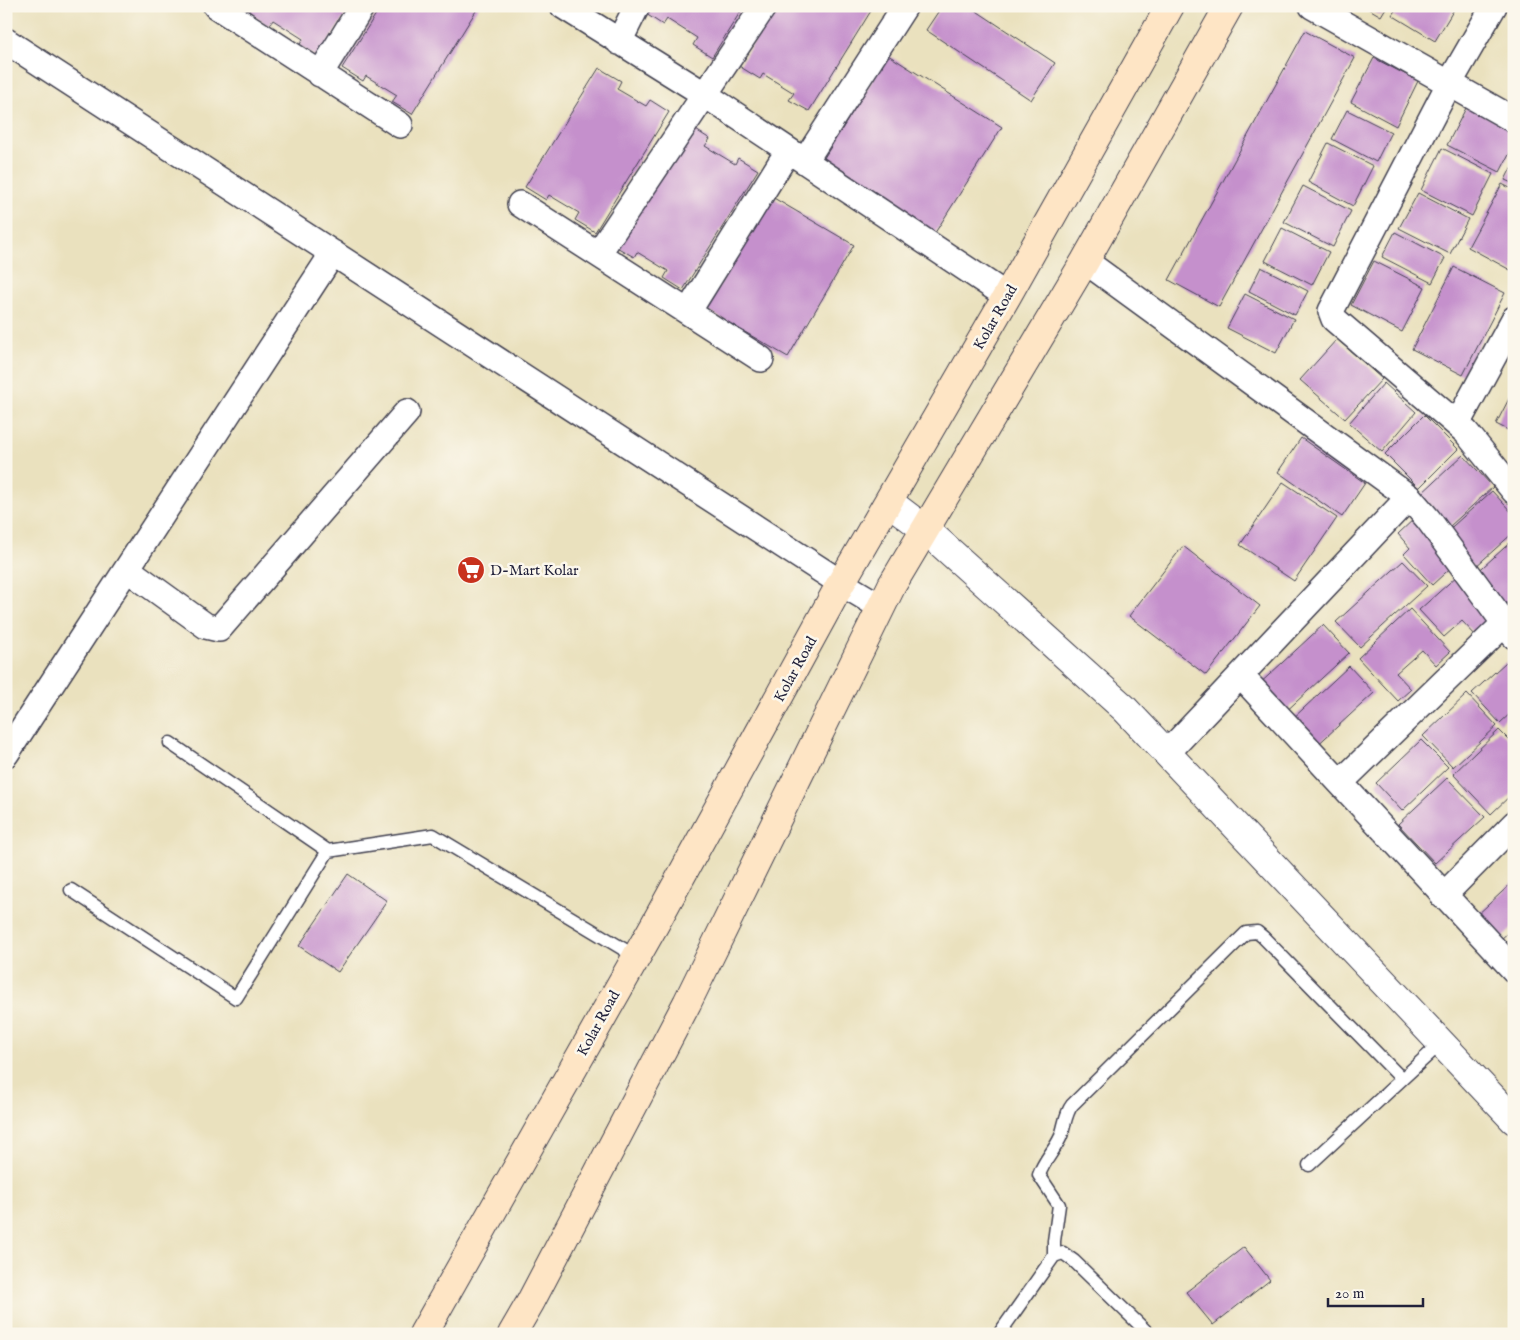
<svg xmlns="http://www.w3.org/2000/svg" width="1520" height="1340" font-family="'IM FELL English',serif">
	<rect width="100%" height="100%" fill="#fbf7ec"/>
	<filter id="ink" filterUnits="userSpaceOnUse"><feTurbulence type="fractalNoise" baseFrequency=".02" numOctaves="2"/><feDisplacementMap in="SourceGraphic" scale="10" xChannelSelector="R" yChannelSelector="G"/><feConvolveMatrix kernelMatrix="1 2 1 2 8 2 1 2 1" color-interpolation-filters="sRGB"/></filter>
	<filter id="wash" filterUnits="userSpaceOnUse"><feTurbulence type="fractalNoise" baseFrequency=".0096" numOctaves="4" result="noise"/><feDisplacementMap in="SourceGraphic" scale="20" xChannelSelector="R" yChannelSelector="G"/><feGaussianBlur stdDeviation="1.12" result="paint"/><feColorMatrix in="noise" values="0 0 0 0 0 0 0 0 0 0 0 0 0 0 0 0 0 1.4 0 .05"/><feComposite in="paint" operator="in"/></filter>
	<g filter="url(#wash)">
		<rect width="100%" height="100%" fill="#eae1be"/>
		<g id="blocks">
			<path fill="#c590cc" d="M252 6H351L318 58 299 46 303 39 273 20 269 26 248 12Z
				M381 6H479L412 114 392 102 397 95 366 76 363 81 342 68Z
				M646 6H744L712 57 693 45 697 38 667 19 663 25 643 12Z
				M776 6H874L809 111 789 100 794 93 763 74 760 79 739 66Z
				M942 6H969L1055 63 1031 100 926 30Z
				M1364 6H1387L1381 16Z
				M1398 6H1456L1435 41 1392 15Z
				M1305 31 1355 58 1219 307 1169 280Z
				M888 55 1002 127 933 236 819 166Z
				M1374 58 1418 81 1396 126 1351 102Z
				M599 68 621 81 617 89 646 106 650 100 669 112 595 232 575 220 579 213 549 195 546 200 525 187Z
				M1467 106 1514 130V145L1500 172 1447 145Z
				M1347 110 1391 132 1376 162 1332 139Z
				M688 125 710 139 705 146 735 164 738 158 758 170 683 290 664 278 668 271 637 252 634 257 613 245Z
				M1328 143 1373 166 1353 206 1308 182Z
				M1442 148 1493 174 1472 216 1421 190Z
				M1514 162V184L1505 180Z
				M1502 184 1514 190V272L1468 247Z
				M1303 186 1351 211 1333 247 1284 222Z
				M1418 193 1468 219 1450 254 1399 228Z
				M772 197 854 245 788 357 705 309Z
				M1282 228 1329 252 1312 285 1265 261Z
				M1395 232 1445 258 1432 283 1382 257Z
				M1374 261 1425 287 1402 332 1351 305Z
				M1261 267 1308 291 1295 315 1249 291Z
				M1454 267 1505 293 1463 375 1412 349Z
				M1245 294 1294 319 1276 353 1227 328Z
				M1337 339 1382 379 1345 419 1300 380Z
				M1384 383 1416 412 1382 452 1349 423Z
				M1514 389V433L1496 424Z
				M1424 415 1458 449 1419 488 1385 454Z
				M1301 438 1365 483 1342 517 1278 472Z
				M1463 455 1493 487 1450 526 1420 495Z
				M1283 482 1337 518 1294 581 1240 545Z
				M1492 491 1514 515V532L1474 568 1444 534Z
				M1416 517 1457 562 1432 585 1404 554 1410 548 1398 534Z
				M1514 539V621L1473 576Z
				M1183 546 1260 606 1206 675 1129 616Z
				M1403 561 1427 586 1360 647 1336 622Z
				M1458 575 1482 600 1475 606 1491 623 1477 637 1462 621 1444 637 1419 610Z
				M1410 609 1450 652 1436 665 1422 650 1396 673 1411 689 1398 701 1358 658Z
				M1323 625 1349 653 1282 715 1256 687Z
				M1506 662 1514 670V710L1500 723 1472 693Z
				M1349 666 1374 693 1313 749 1289 722Z
				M1467 694 1497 726 1453 767 1423 736Z
				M1499 730 1514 745V792L1491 814 1453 774Z
				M1421 740 1448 767 1402 811 1376 783Z
				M1447 778 1485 817 1435 863 1398 824Z
				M348 874 387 901 338 972 299 946Z
				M1514 881V927L1499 941 1476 916Z
				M1244 1247 1270 1280 1213 1325 1186 1292Z"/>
		</g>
	</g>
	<g filter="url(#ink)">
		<use href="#blocks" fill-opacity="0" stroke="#403f4f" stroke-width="1"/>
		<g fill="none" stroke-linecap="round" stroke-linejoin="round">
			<g stroke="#403f4f" stroke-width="15">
				<path id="service" d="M170 743 328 851 433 835 635 956
					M71 890 236 998 328 851
					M1309 1165 1441 1043
					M1054 1256V1241L1059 1205 1039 1175C1044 1160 1055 1150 1061 1136 1065 1125 1065 1114 1072 1105L1246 933 1257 932 1263 937 1402 1079
					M999 1334 1054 1256 1063 1253 1074 1261 1149 1334"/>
			</g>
			<g stroke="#403f4f" stroke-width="28">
				<path id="minor" d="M216 6 400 125
					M563 6 704 94 1007 296
					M1312 6 1514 120
					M1494 6 1449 84 1331 311 1334 319 1466 432 1514 491
					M6 41 841 583 881 607
					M619 42 637 6
					M320 74 362 6
					M805 161 905 6
					M520 204 761 359
					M598 254 764 6
					M1085 261 1409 497 1428 519 1514 636
					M688 312 788 151
					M1457 424 1514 319
					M127 569 206 626 219 629 407 412
					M1241 676 1514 970
					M1167 753 1409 497
					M6 754 333 253
					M1341 782 1504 624
					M1443 896 1514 824"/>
			</g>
			<g stroke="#403f4f" stroke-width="30">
				<path id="tertiary" d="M889 502 926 530 1124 708 1514 1120"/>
			</g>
			<g stroke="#403f4f" stroke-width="30">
				<path id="secondary" d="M423 1334 655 924 841 583 1007 296 1170 6
					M512 1334 530 1303 687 1003 892 585 1085 261 1229 6"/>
			</g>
			<use href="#service" stroke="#fff" stroke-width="12"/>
			<use href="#minor" stroke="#fff" stroke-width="25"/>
			<use href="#tertiary" stroke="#fff" stroke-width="28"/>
			<use href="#secondary" stroke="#fee5c5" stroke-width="28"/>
		</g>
	</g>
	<defs>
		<g id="supermarket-disc" transform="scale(1.4375)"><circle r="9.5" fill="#c8321e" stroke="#fbf7ec"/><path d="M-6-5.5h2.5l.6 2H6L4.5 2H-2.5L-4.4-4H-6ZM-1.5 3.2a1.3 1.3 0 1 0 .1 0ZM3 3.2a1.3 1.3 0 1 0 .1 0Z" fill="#fff"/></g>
	</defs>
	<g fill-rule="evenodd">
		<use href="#supermarket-disc" x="471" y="570"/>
	</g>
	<g text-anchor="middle" stroke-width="5" stroke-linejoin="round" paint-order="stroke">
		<g font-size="15" fill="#22223b" stroke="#fbf7ec">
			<text transform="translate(995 317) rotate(-60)" y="5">Kolar Road</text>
			<text transform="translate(795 669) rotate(-61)" y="5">Kolar Road</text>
			<text transform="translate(598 1023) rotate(-61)" y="5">Kolar Road</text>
		</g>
		<g font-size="15" fill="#22223b" stroke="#fbf7ec" text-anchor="start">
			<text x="490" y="575">D-Mart Kolar</text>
		</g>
	</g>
	<rect width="1520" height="1340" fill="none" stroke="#fbf7ec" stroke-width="25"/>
	<path d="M1328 1298v8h95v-8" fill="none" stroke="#22223b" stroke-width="2.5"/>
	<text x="1335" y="1298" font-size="15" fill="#22223b" stroke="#fbf7ec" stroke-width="4" paint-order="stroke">20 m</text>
</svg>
